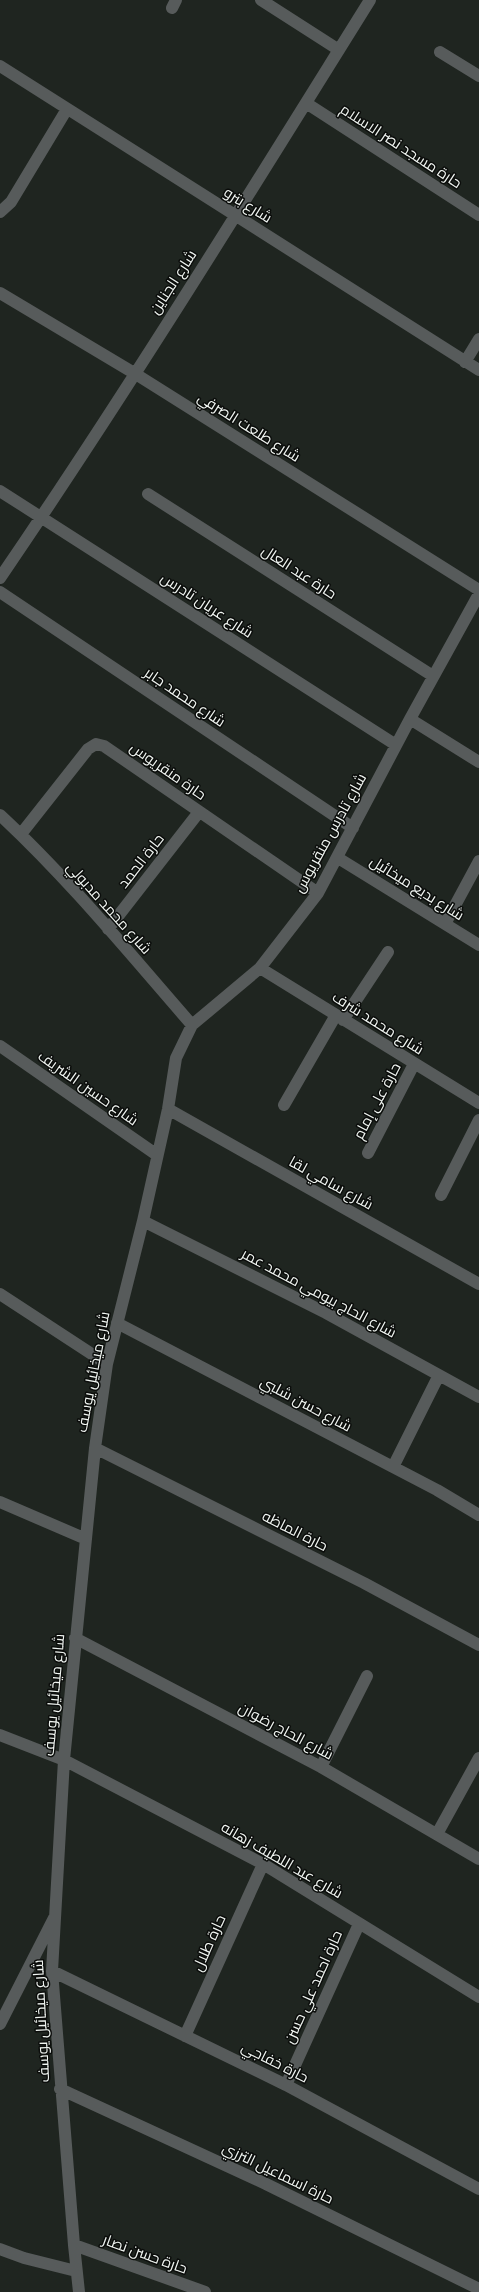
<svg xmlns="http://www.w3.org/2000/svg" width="479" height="2292" font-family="'Exo 2',Cairo,sans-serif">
	<rect width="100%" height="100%" fill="#1f2520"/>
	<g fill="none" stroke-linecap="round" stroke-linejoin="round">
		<path stroke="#575b5b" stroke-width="12" d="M261 0 339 50
			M172 8 176 0
			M440 52 479 76
			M0 66 479 370
			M306 103 479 215
			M0 212 11 202 67 109
			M0 293 134 373 479 590
			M465 362 479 339
			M0 491 396 745
			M148 494 433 676
			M0 578C129 389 249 194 370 0
			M0 592 353 828
			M410 719 479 762
			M0 815C69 879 130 954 192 1025
			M21 834 88 749 96 744 104 746 318 893
			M338 858 479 945
			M445 924 479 861
			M108 929 199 812
			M260 968 479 1103
			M343 1020 388 952
			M0 1046 157 1155
			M284 1105 336 1015
			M168 1109 479 1284
			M368 1153 414 1064
			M441 1195 479 1120
			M143 1221 326 1313 479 1397
			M0 1294 107 1364
			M117 1323 437 1490 479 1515
			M95 1448 364 1583 479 1645
			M393 1467 439 1375
			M0 1502 86 1539
			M75 1638 321 1767 479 1859
			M0 1735 64 1760 263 1864 479 1997
			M321 1767 367 1676
			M437 1834 479 1758
			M52 1971 286 2085 479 2189
			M0 2024 54 1918
			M185 2036 263 1864
			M286 2085 359 1924
			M60 2089 266 2184 479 2289
			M74 2245 205 2292
			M0 2249 24 2258 76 2271
			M79 2292 74 2245 52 1971 64 1760 95 1448 107 1364 143 1221 168 1109 176 1058 192 1025 260 968 318 893 410 719 479 594"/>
	</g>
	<g text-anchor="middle" stroke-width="3" stroke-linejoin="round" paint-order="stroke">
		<g font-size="15" fill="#f1f6f2" stroke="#0b0d0b">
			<text transform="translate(401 146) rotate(33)" y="5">حارة مسجد نصر الاسلام</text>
			<text transform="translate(248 205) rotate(32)" y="5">شارع بترو</text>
			<text transform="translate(173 282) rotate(-57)" y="5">شارع الجناين</text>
			<text transform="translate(249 427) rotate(32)" y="5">شارع طلعت الصرفي</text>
			<text transform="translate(299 572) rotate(33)" y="5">حارة عبد العال</text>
			<text transform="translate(207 605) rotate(33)" y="5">شارع عريان تادرس</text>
			<text transform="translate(185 697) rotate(34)" y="5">شارع محمد جابر</text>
			<text transform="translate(168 771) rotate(35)" y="5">حارة منقريوس</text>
			<text transform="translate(330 833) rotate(-61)" y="5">شارع تادرس منقريوس</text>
			<text transform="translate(141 861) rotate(-52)" y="5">حارة الحمد</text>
			<text transform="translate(417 888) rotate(32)" y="5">شارع بديع ميخائيل</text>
			<text transform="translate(109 908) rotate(48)" y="5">شارع محمد مدبولي</text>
			<text transform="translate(378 1023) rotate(32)" y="5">شارع محمد شرف</text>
			<text transform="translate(88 1088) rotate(35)" y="5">شارع حسين الشريف</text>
			<text transform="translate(377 1101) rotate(-62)" y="5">حارة على إمام</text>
			<text transform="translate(331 1183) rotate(29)" y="5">شارع سامي لقا</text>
			<text transform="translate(319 1293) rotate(28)" y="5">شارع الحاج بيومي محمد عمر</text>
			<text transform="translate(93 1372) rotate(-79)" y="5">شارع ميخائيل يوسف</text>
			<text transform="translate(306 1404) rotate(28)" y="5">شارع حسن شلبي</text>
			<text transform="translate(295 1531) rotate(27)" y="5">حارة الماظه</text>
			<text transform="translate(54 1695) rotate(-85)" y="5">شارع ميخائيل يوسف</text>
			<text transform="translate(286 1731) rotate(28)" y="5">شارع الحاج رضوان</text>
			<text transform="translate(282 1860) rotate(30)" y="5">شارع عبد اللطيف زهانه</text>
			<text transform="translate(209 1943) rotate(-66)" y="5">حارة طلال</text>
			<text transform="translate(313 1987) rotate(-66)" y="5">حارة احمد علي حسن</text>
			<text transform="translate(41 2021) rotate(-93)" y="5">شارع ميخائيل يوسف</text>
			<text transform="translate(275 2062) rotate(27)" y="5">حارة خفاجي</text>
			<text transform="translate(278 2173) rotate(26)" y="5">حارة اسماعيل الترزي</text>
			<text transform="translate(145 2254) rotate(20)" y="5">حارة حسن نصار</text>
		</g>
	</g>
</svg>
